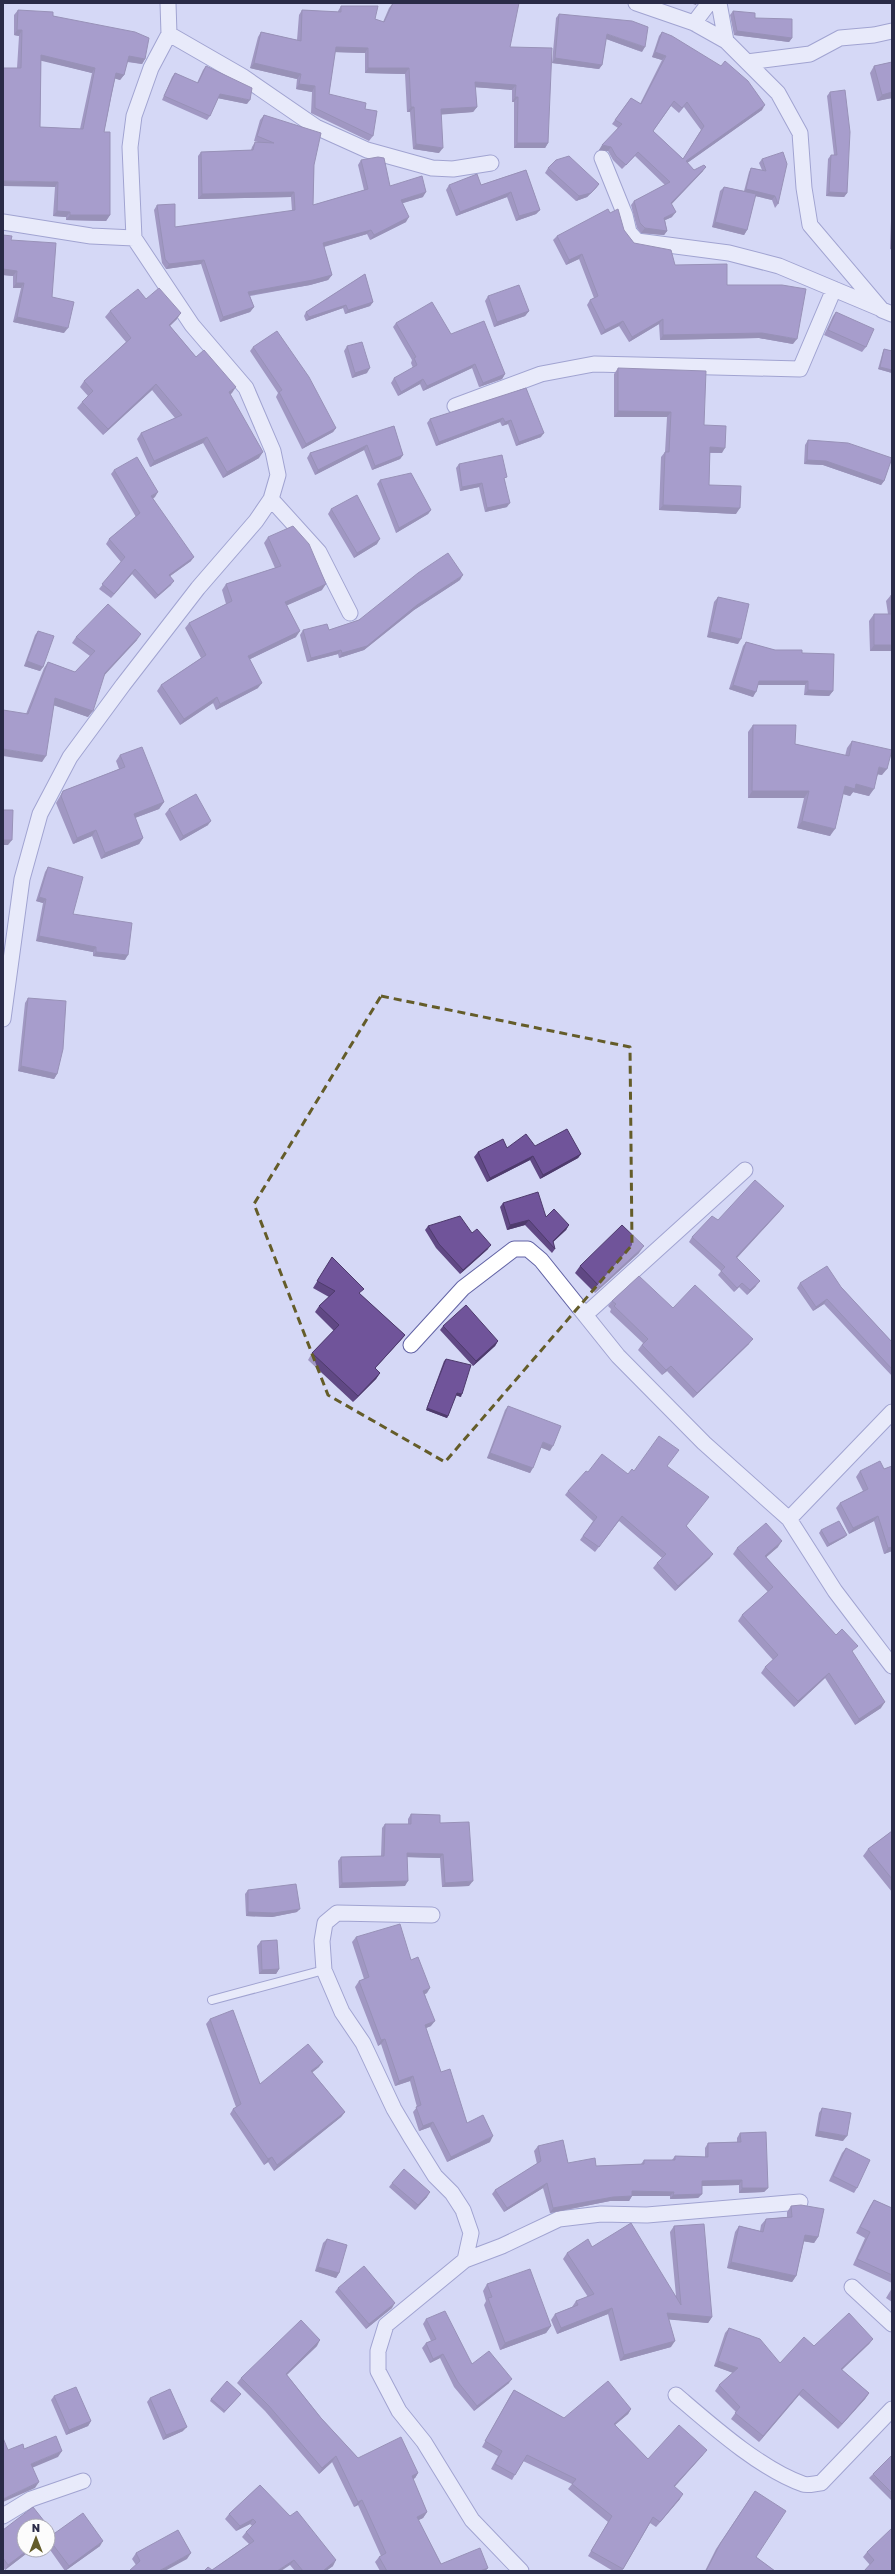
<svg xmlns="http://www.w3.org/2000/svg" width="895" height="2574" font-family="'Golos Text',sans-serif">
	<rect width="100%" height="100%" fill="#d5d8f6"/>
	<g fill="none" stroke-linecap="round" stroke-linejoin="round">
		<g stroke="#6263a5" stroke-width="10">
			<path id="service" d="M212 2000 324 1970"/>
		</g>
		<g stroke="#6263a5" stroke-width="17">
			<path id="minor" d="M636 3 694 23 726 41 778 93 800 133 804 188 810 225 882 310 892 314
				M719 3 726 41
				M694 23 709 3
				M169 34 242 76 316 127 367 150 432 168 453 169 491 163
				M747 62 810 54 840 38 874 35 892 31
				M602 158 625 215 629 232 637 241 729 253 779 266 879 308
				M3 222 91 236 134 238
				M455 406 541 374 594 364 800 369 834 289
				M271 499 319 552 350 613
				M3 1019 22 879 40 814 70 757 123 685 198 588 256 521 271 499 278 475 273 451 246 388 192 325 134 238 130 147 134 116 151 68 169 34 168 3
				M585 1315 745 1170
				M411 1345 463 1288 514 1249H528L541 1260 618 1356 704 1443 789 1519 835 1591 892 1666
				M789 1519 892 1412
				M432 1915 337 1913 325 1923 322 1941 324 1970 342 2012 363 2043 394 2109 410 2136 435 2176 452 2193 463 2210 471 2233 465 2260 386 2325 378 2351V2371L399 2411 424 2442 472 2520 521 2571
				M465 2260 502 2246 559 2219 601 2214 647 2215 800 2202
				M852 2287 892 2324
				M676 2395C710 2424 760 2469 803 2484 808 2486 816 2483 821 2483L892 2409
				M3 2516 31 2499 83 2481"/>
		</g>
		<use href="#service" stroke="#fff" stroke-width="8"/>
		<use href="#minor" stroke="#fff" stroke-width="15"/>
	</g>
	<path fill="#604884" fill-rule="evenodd" d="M393 3 510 47 548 143 545 148H514V102H512V90L475 87 477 107 473 112 441 114 439 153 413 149 410 112H407L405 74 365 73V53L335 52 329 94 365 109 373 136 369 141 311 113 312 92 296 89 297 79 250 68 258 37 261 32 297 40 299 15 302 10 338 12V11L341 6 383 22 389 8Z
		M18 10 53 16 145 59 142 64 127 62 124 75 120 80 115 78 104 132 110 215 106 221 66 220V217L53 216 55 187 17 68 19 36 14 35V15ZM41 60 92 73 80 129 40 127Z
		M733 11 755 18 792 38 789 42 734 35 730 15Z
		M559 14 642 52 606 39 602 65 599 69 552 63 556 18Z
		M662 32 762 110 687 163 694 170 703 171 671 204 672 217 665 220 667 231 664 235 641 233 637 228 631 205 634 201 665 185 635 156 622 169 613 160 608 151 599 150 618 128 612 124 631 98 640 104 662 60 652 57 659 36ZM671 106 679 113 684 107 701 130 683 159 653 131Z
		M892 62V98L877 101 870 73 874 66Z
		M206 66 247 104 218 98 210 116 207 120 162 100 172 77 175 73 197 83 203 70Z
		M830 92 847 193 844 197 826 196 828 159 831 155H834L827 96Z
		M264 115 314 165 313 205 364 190 358 165 361 160 390 186 423 197 402 203 406 222 370 240 367 234 324 247 332 275 328 280 310 285 250 296 254 307 250 312 220 322 201 264 166 269 162 263 154 210 157 205 175 227 292 211 291 197 198 199V156L201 152 251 150 252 147 255 142H258L254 141 260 120Z
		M762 159 778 204 775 208 772 200 755 196 747 230 744 235 712 227 720 191 724 187 744 191 749 172 751 168 762 170 759 163Z
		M548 168 599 184 596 188 587 197 576 201 545 173Z
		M526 170 540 210 536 214 516 221 507 197 456 216 446 190 449 185H481Z
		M610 213 634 243 675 265 727 285 793 344 759 338 660 340 659 324 629 342 619 326 601 335 587 305 590 300 594 298 579 259 566 265 553 240 557 236Z
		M892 219V250L890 249 891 221Z
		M3 235 11 240 52 297 64 333 13 322 21 288H13V276L3 275Z
		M365 274 373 302 370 306 345 314 343 308 306 321 304 316 306 312Z
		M488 296 529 311 525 316 494 327 485 301Z
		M146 299 177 319 170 326 196 357 232 393 230 394 259 458 223 478 203 443 150 467 137 439 141 433 175 418 152 390 103 435 77 408 82 402 88 396 80 387 84 381 126 342 105 317 110 311Z
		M836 312 866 347 862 352 824 335 833 316Z
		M396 323 451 334 505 374 502 379 479 387 472 368 423 391 420 384 398 396 391 383 394 378 413 368 411 363 412 360 393 327Z
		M347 346 367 373 352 378 344 351Z
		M253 347 336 428 333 432 302 449 276 397 278 393 250 351Z
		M884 349 892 351V373L878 369 883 351Z
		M618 368 704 425 722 453H710L709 485 736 514 659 510 661 457 665 452 667 417H614V374Z
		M526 388 541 437 516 446 508 424 502 426 500 422 436 446 427 423 430 419Z
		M394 426 403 455 400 459 372 470 364 450 315 475 307 458 310 453Z
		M808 440 884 481 881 485 823 465 804 464 805 445Z
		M459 464 505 480 507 507 485 512 479 487 460 491 456 468Z
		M114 470 155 497 153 498 191 561 170 576 171 585 155 599 132 574 111 598 99 589 121 562 106 544 109 539 136 517 111 474Z
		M380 480 431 510 428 514 396 533 377 484Z
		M331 509 377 544 354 558 328 514Z
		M268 537 322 590 287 605 296 637 250 659 258 688 216 710 213 703 180 725 157 691 161 685 201 658 185 628 189 623 226 604 222 590 226 584 275 568 264 543Z
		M460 580 414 610 364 650 339 658 338 654 307 662 300 635 303 630H329L359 620Z
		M891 595H892V651H870L869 621 874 614H888L886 601Z
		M718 597 738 644 707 637 714 602Z
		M38 631 43 667 40 671 24 666 35 635Z
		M76 637 137 640 104 675 88 717 54 705 42 762 26 714 44 668 48 662 75 672 90 656 72 643Z
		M746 642 775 650 802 653 833 691 829 696 804 695 805 685H758L753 697 729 689 743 646Z
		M753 725 795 744 845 756 847 748 852 741 882 775 878 774 869 796 853 792 850 796 843 794 830 836 797 828 804 798H748V732Z
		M120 755 164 802 159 809 135 818 143 838 139 844 101 859 92 836 73 844 56 803 63 791 119 769 116 761Z
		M169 809 208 825 180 841 165 814Z
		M48 867 73 914 125 960 93 956V952L36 941 43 903 36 901 45 872Z
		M28 998 57 1074 54 1079 18 1071 25 1003Z
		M535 1146 581 1154 578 1158 540 1179 530 1160 487 1182 474 1157 478 1152 507 1148Z
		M503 1203 569 1225 566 1230 553 1242 555 1249 552 1253 525 1225 507 1230 500 1207Z
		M780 1211 737 1258 756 1286 747 1295 739 1287 734 1292 718 1275 721 1271 689 1242 692 1237 718 1220Z
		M428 1226 472 1233 488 1249 460 1274 436 1248 425 1230Z
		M639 1253 595 1293 575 1273 580 1266Z
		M332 1257 360 1294 405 1335 400 1341 375 1368 380 1373 376 1379 353 1402 308 1360 312 1353 334 1331 315 1312 319 1306 329 1297 313 1288Z
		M800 1283 841 1287 892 1342V1376L824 1304 813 1311 797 1288Z
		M612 1301 673 1308 749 1344 693 1398 667 1371 662 1375 638 1350 643 1343 610 1312 611 1309 608 1306Z
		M443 1326 498 1341 495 1346 473 1366 440 1330Z
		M446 1359 461 1397 456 1395 447 1418 426 1410 444 1361Z
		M508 1406 550 1451 541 1447 530 1473 487 1458 505 1410Z
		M667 1466 687 1526 710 1558 675 1591 653 1568 657 1563 662 1558 619 1521 595 1552 580 1540 593 1521 565 1495 568 1491 588 1472 628 1474 634 1471Z
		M892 1466V1551L884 1554 874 1521 849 1534 836 1508 840 1503 863 1491 856 1477 860 1471 884 1469Z
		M821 1530 845 1537 827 1547 819 1533Z
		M778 1547 766 1557 836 1635 853 1653 881 1708 855 1725 825 1678 794 1707 761 1673 765 1667 773 1660 738 1621 742 1615 768 1592 733 1554 737 1548Z
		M411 1814 440 1823 469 1886 442 1887 440 1858 407 1857 405 1886 339 1888 338 1861 341 1857 381 1856 382 1828 385 1824H408V1819Z
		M892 1831V1892L863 1856 868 1849Z
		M248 1890 297 1912 272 1917 246 1916 245 1894Z
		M356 1937 411 1960 427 1993 425 1994 431 2026 426 2028 441 2072 467 2123 490 2142 447 2162 430 2127 419 2131 413 2112 417 2107 410 2081 395 2086 381 2044 378 2046 355 1987 359 1981 364 1979 352 1942Z
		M261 1941 279 1969 276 1974H259L257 1946Z
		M210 2019 260 2084 319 2067 312 2072 345 2112 341 2117 274 2171 268 2162 264 2165 230 2114 233 2109 236 2107 206 2024Z
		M822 2108 843 2141 815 2136 819 2113Z
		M740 2133 768 2188 764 2192 739 2193V2185L702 2186V2194L698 2198 670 2199V2196H632L629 2201H610L550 2213 543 2188 504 2212 492 2194 495 2190 537 2164 534 2151 538 2146 568 2163 596 2166 641 2164 644 2160H672L675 2156 705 2157V2148L708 2143 737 2142V2138Z
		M846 2148 857 2188 854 2193 829 2181 842 2153Z
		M392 2183 427 2197 415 2210 389 2187Z
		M874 2200 892 2208V2283L853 2265 865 2238 856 2233 870 2206Z
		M791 2206 818 2237 814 2243 804 2241 796 2276 792 2282 727 2268 735 2232 739 2226 760 2231 761 2225 766 2219 787 2217V2212Z
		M674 2226 712 2317 708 2323 669 2319 671 2347 620 2361 608 2314 557 2334 551 2320 555 2314 572 2307 576 2301 588 2297 563 2259 567 2253 592 2247 676 2296 670 2232Z
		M327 2239 339 2273 336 2278 315 2271 323 2243Z
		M487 2284 551 2326 546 2333 500 2350 484 2305 486 2301 483 2291Z
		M338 2288 392 2308 366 2329 335 2292Z
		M892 2288V2302L886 2298Z
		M426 2319 472 2364 509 2383 474 2411 454 2387 440 2358 430 2363 422 2348 426 2343 431 2341 423 2324Z
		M729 2328 780 2363 814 2346 873 2339 869 2344 842 2370 869 2393 865 2399 838 2429 799 2395 759 2442 731 2419 736 2412 715 2391 719 2385 733 2373 714 2366 725 2333Z
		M317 2346 287 2375 321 2418 358 2458 418 2473 415 2478 413 2479 427 2512 423 2518 418 2520 441 2564 488 2568 485 2571H380L375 2562 379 2557 381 2556 358 2505 354 2507 332 2462 319 2474 265 2411 237 2383 241 2378Z
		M514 2390 564 2418 631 2409 628 2414 615 2425 648 2459 703 2455 674 2487 680 2499 656 2527 650 2523 622 2571H613L588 2556 608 2522 568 2489 572 2484 523 2461 512 2480 491 2469 498 2456 482 2447 510 2396Z
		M241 2394 224 2413 210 2401 211 2399Z
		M54 2396 91 2421 88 2426 66 2435 51 2400Z
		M150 2398 183 2431 163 2440 147 2402Z
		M892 2455V2501L869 2478Z
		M260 2485 333 2566 326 2571H295L290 2565 212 2570 249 2544 242 2537 246 2532 252 2526 250 2524 236 2531 225 2519 229 2514Z
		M755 2491 756 2557 775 2571H705L716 2549Z
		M3 2530 52 2531 49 2536 24 2550H31L5 2570 3 2567Z
		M48 2538 100 2546 65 2571 48 2547Z
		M867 2552 892 2571 870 2565 863 2557Z
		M136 2553 187 2559 136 2565 132 2559Z"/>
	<path fill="#4e3b6c" d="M690 3H697L696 5Z
		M17 30H22L19 36 14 35Z
		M737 31 792 38 789 42 734 35Z
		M607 34 645 47 642 52 604 38Z
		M336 47 368 48 365 53 332 52Z
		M655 52 666 56 662 60 652 57Z
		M41 55 95 68 92 73 38 60Z
		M129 56 145 59 142 64 125 61Z
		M555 58 602 65 599 69 552 63Z
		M254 63 301 74 297 79 250 68Z
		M368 68H409L405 74 365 73Z
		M116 73 124 75 120 80 113 78Z
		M475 82 516 85 512 90 472 87Z
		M299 84 315 86 312 92 296 89Z
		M892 92V98L877 101 882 95Z
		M220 94 250 100 247 104 217 98Z
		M515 97H518L514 102H512Z
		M765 105 762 110 683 166 686 161Z
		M411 107H414L410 112H407Z
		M477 107 473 112 437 115 441 109Z
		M517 143H548L545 148H514Z
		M416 144 443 148 439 153 413 149Z
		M602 145 611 147 608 151 599 150Z
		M706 167 703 171 668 208 671 203Z
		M3 181 58 182 55 187 3 186Z
		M599 184 596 188 587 197 576 201 579 196Z
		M746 189 775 196 772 200 743 193Z
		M294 192 291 197 198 199 202 194Z
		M426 192 423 197 397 205 401 200Z
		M511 192 507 197 456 216 460 212Z
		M829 192 847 193 844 197 826 196Z
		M540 210 536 214 516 221 519 216Z
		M57 211 70 212 66 217 53 216Z
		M676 212 672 217 661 222 664 218Z
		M70 215H110L106 221 66 220Z
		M409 217 406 222 370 240 374 235Z
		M715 222 747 230 744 235 712 227Z
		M645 228 667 231 664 235 641 233Z
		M371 230 367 234 319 248 323 243Z
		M582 254 579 259 566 265 569 260Z
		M204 260 201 264 166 269 169 264Z
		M3 269 17 271 13 276 3 275Z
		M332 275 328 280 310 285 245 296 248 292Z
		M16 283H24L21 288H13Z
		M373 302 370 306 345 314 348 310Z
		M346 305 343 308 306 321 309 317Z
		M254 307 250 312 220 322 223 317Z
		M529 311 525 316 494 327 497 322Z
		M181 313 177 319 165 330 169 325Z
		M17 317 68 328 64 333 13 322Z
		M663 319 659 324 629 342 632 337Z
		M623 321 619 326 601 335 605 330Z
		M762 333 797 339 793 344 759 338 660 340 663 335Z
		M475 364 472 368 423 391 427 386Z
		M880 367 892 370V373L878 369Z
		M370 368 367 373 352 378 355 373Z
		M505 374 502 379 479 387 483 383Z
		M423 379 420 384 398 396 401 392Z
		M156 384 152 390 103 435 108 429Z
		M236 387 232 393 225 398 229 392Z
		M618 411 671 412 667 417H614Z
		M503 418 500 422 436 446 439 442Z
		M511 420 508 424 502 426 505 422Z
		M336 428 333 432 302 449 306 444Z
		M544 433 541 437 516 446 519 442Z
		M207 437 203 443 150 467 154 461Z
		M367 445 364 450 315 475 318 470Z
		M710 447 725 448 722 453 706 452Z
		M263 452 259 458 223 478 227 472Z
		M403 455 400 459 372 470 375 466Z
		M807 460 826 461 884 481 881 485 823 465 804 464Z
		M482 483 479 487 460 491 462 487Z
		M158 492 155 497 148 501 151 496Z
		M510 503 507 507 485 512 487 508Z
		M663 505 740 508 736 514 659 510Z
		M431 510 428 514 396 533 399 528Z
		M380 539 377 544 354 558 357 553Z
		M194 557 191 561 166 579 169 575Z
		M135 569 132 574 111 598 114 594Z
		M463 575 460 580 414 610 364 650 339 658 342 653Z
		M174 581 171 585 155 599 158 595Z
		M326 584 322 590 281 608 285 602Z
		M300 631 296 637 244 662 248 656Z
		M710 632 741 639 738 644 707 637Z
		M141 634 137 640 101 679 105 673Z
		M874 645H892V651H870Z
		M341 650 338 654 307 662 311 658Z
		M27 661 43 667 40 671 24 666Z
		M759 681H808L805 685H756Z
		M262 683 258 688 216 710 220 704Z
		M733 685 756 692 753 697 729 689Z
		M808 690 833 691 829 696 804 695Z
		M217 697 213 703 180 725 184 719Z
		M55 698 93 711 88 717 50 704Z
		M3 749 46 756 42 762 3 756Z
		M879 767 887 769 882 775 875 774Z
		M856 784 874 789 869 796 853 792 850 796 840 793 845 786Z
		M752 791H809L804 798H748Z
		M164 802 159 809 129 820 134 814Z
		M211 821 208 825 180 841 183 836Z
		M802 821 835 829 830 836 797 828Z
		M96 830 92 836 73 844 77 838Z
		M143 838 139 844 101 859 105 853Z
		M3 840H12L8 845H3Z
		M39 897 46 899 43 903 36 901Z
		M39 936 96 947 93 952 36 941Z
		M96 952 128 955 125 960 93 956Z
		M21 1066 57 1074 54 1079 18 1071Z
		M581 1154 578 1158 540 1179 543 1175Z
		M533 1156 530 1160 487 1182 490 1178Z
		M784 1206 780 1211 733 1262 736 1257Z
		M529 1220 525 1225 507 1230 510 1225Z
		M569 1225 566 1230 551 1244 553 1241Z
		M491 1245 488 1249 460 1274 463 1270Z
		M644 1246 639 1253 595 1293 600 1287Z
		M760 1281 756 1286 747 1295 750 1290Z
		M742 1283 739 1287 734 1292 737 1288Z
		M827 1299 824 1304 813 1311 816 1307Z
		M405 1335 400 1341 370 1374 375 1368Z
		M753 1339 749 1344 693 1398 697 1393Z
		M498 1341 495 1346 473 1366 476 1361Z
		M671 1366 667 1371 662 1375 666 1370Z
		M380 1373 376 1379 353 1402 358 1396Z
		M457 1393 462 1394 461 1397 455 1395Z
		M427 1408 448 1416 447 1418 426 1410Z
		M543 1442 553 1446 550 1451 539 1447Z
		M490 1453 533 1468 530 1473 487 1458Z
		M878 1516 874 1521 849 1534 853 1528Z
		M847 1535 845 1537 827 1547 829 1544Z
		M782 1541 778 1547 761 1562 765 1556Z
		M892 1547V1551L884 1554 888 1548Z
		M713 1554 710 1558 675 1591 678 1586Z
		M829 1673 825 1678 794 1707 798 1701Z
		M885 1702 881 1708 855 1725 859 1719Z
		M407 1853 443 1854 440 1858 404 1857Z
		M408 1881 405 1886 339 1888 342 1883Z
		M473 1881 469 1886 442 1887 445 1883Z
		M300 1909 297 1912 272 1917 246 1916 248 1912Z
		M279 1969 276 1974H259L262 1970Z
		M430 1988 427 1993 420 1996 423 1991Z
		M435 2021 431 2026 421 2030 425 2025Z
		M385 2039 381 2044 378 2046 381 2040Z
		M323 2062 319 2067 308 2076 311 2071Z
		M413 2076 410 2081 395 2086 399 2081Z
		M345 2112 341 2117 274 2171 277 2165Z
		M433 2122 430 2127 419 2131 423 2126Z
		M818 2131 847 2136 843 2141 815 2136Z
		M493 2136 490 2142 447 2162 451 2157Z
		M272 2157 268 2162 264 2165 268 2159Z
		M742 2180 739 2185 699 2186 702 2181Z
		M547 2183 543 2188 504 2212 507 2208Z
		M742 2188H768L764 2192 739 2193Z
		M632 2191 674 2192 670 2196H628Z
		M430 2192 427 2197 415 2210 418 2205Z
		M702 2194 698 2198 670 2199 673 2195Z
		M632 2196 629 2201H610L550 2213 553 2208 613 2197Z
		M805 2235 818 2237 814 2243 801 2241Z
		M731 2262 796 2276 792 2282 727 2268Z
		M318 2267 339 2273 336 2278 315 2271Z
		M395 2303 392 2308 366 2329 369 2324Z
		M612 2308 608 2314 557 2334 561 2328Z
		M667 2313 712 2317 708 2323 663 2319Z
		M551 2326 546 2333 500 2350 505 2343Z
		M873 2339 869 2344 837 2374 841 2369Z
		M320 2340 317 2346 282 2379 286 2374Z
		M675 2341 671 2347 620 2361 624 2355Z
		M443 2354 440 2358 430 2363 433 2359Z
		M718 2361 738 2368 734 2373 714 2366Z
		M512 2379 509 2383 474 2411 477 2406Z
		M803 2389 799 2395 759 2442 763 2436Z
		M869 2393 865 2399 838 2429 842 2424Z
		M631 2409 628 2414 610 2429 614 2424Z
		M91 2421 88 2426 66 2435 69 2430Z
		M187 2427 183 2431 163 2440 166 2435Z
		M707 2450 703 2455 670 2492 674 2486Z
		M62 2451 58 2457 27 2470 31 2464Z
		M336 2456 332 2462 319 2474 322 2468Z
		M418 2473 415 2478 408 2482 412 2476Z
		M39 2482 35 2488 3 2502V2499Z
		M683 2494 680 2499 656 2527 660 2522Z
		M362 2500 358 2505 354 2507 358 2502Z
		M427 2512 423 2518 413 2523 417 2517Z
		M253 2519 250 2524 236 2531 240 2526Z
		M103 2541 100 2546 65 2571 69 2566Z
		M28 2550H31L5 2570 8 2565Z
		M191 2553 187 2559 165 2571H159Z
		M294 2560 290 2565 281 2571H277Z
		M336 2560 333 2566 326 2571H323Z
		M488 2568 485 2571H480Z"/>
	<path fill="#70549a" stroke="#4e3b6c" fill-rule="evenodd" d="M393 3H519L510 47 552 48 548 143H517L518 97H515L516 85 475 82 477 107 441 109 443 148 416 144 414 107H411L409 68H368V48L336 47 329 94 366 103 365 109 377 111 373 136 315 108V86L299 84 301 74 254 63 261 32 301 41 302 10 341 12V6H378L375 19 384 22Z
		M18 10 53 12V16L135 32 149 38 145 59 129 56 124 75 116 73 111 96 104 132H110V215H70V212L57 211 58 182 3 181V68H21L22 30H17ZM41 55 95 68 83 129 40 127Z
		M733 11 755 13V18L792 19V38L737 31Z
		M559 14 632 21 648 27 645 47 607 34 602 65 555 58Z
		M662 32 672 36 721 66 725 61 748 81 765 105 686 161 694 170 704 165 706 167 671 203 676 212 664 218 667 231 645 228 640 223 634 201 670 182 638 152 626 165 616 156 611 147 602 145 622 124 615 120 631 98 641 104 666 56 655 52ZM674 101 682 108 687 102 704 126 683 159 653 131Z
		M892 62V92L882 95 874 66Z
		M206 66 252 88 250 100 220 94 210 116 164 96 175 73 198 83Z
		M845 90 850 132 847 193 829 192 831 155H837L830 92Z
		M264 115 321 133 314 165 313 205 368 189 361 160 378 157 384 158 390 186 422 176 426 192 401 200 409 217 374 235 371 230 323 243 332 275 313 280 248 292 254 307 223 317 204 260 169 264 165 259 157 205 175 204V227L295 210 294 192 202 194 201 152 253 150 255 142 274 143 257 136Z
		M783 152 787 164 778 204 775 196 746 189 751 168 766 171 762 159Z
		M569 156 599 184 591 193 579 196 548 168 556 160Z
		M526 170 540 210 519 216 511 192 460 212 449 185 477 174 481 185Z
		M724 187 756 194 747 230 715 222Z
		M608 209 610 213 618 209 624 230 634 243 671 250 675 265 727 264V285H782L806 289 797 339 762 333 663 335V319L632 337 623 321 605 330 590 300 598 296 582 254 569 260 557 236Z
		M3 235 12 236 11 240 56 243 52 297 74 302 68 328 17 317 24 283H16L17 271 3 269Z
		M365 274 373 302 348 310 346 305 309 317 306 312Z
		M519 285 529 311 497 322 488 296Z
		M159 288 181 313 169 325 196 357 204 350 236 387 229 392 263 452 227 472 207 437 154 461 141 433 182 415 156 384 108 429 82 402 93 391 84 381 131 338 110 311 138 289 146 299Z
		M432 302 451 334 484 321 505 374 483 383 475 364 427 386 423 379 401 392 394 378 417 365 414 358 416 357 396 323Z
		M836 312 874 329 866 347 828 330Z
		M277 331 309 377 336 428 306 444 279 392 282 390 253 347Z
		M362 342 370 368 355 373 347 346Z
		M884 349 892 351V370L880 367Z
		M618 368 706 371 704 425 726 426 725 448 710 447 709 485 741 486 740 508 663 505 665 452H669L671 412 618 411Z
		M526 388 544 433 519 442 511 420 505 422 503 418 439 442 430 419Z
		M394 426 403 455 375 466 367 445 318 470 310 453Z
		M808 440 848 443 892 458 884 481 826 461 807 460Z
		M502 455 507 477 504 478 510 503 487 508 482 483 462 487 459 464Z
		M137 457 158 492 151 496 194 557 169 575 174 581 158 595 135 569 114 594 102 584 125 557 109 539 140 513 114 470Z
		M411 473 431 510 399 528 380 480Z
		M357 495 380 539 357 553 331 509Z
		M293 526 309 544 326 584 285 602 300 631 248 656 262 683 220 704 217 697 184 719 161 685 206 655 189 623 232 601 226 584 281 566 268 537Z
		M448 553 463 575 417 605 367 646 342 653 341 650 311 658 303 630 327 624 329 630 359 620 418 573Z
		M891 595H892V611Z
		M718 597 749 604 741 639 710 632Z
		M108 604 141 634 105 673 93 711 55 698 46 756 3 749V710L28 714 48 662 75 672 95 651 76 637Z
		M874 614H892V645H874Z
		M38 631 54 636 43 667 27 661Z
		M746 642 775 650H802V653L834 654 833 691 808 690V681H759L756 692 733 685Z
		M753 725H796L795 744 849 756 852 741 892 750 887 769 879 767 874 789 856 784 855 789 845 786 835 829 802 821 809 791H752Z
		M142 747 164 802 134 814 143 838 105 853 96 830 77 838 61 796 63 791 125 767 120 755Z
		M196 794 211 821 183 836 169 809Z
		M3 810H13L12 840H3Z
		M48 867 83 877 73 914 132 923 128 955 96 952V947L39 936 46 899 39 897Z
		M28 998 66 1001 63 1049 57 1074 21 1066Z
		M567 1129 581 1154 543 1175 533 1156 490 1178 478 1152 503 1139 507 1148 526 1134 535 1146Z
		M755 1180 784 1206 736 1257 760 1281 750 1290 742 1283 737 1288 721 1271 725 1267 692 1237 712 1216 718 1220Z
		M538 1192 546 1217 554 1209 569 1225 553 1241 555 1249 529 1220 510 1225 503 1203Z
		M460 1216 472 1233 477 1229 491 1245 463 1270 439 1244 428 1226Z
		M622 1225 644 1246 600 1287 580 1266Z
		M332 1257 364 1289 359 1293 405 1335 375 1368 380 1373 358 1396 312 1353 339 1325 319 1306 335 1291 317 1281Z
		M827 1266 841 1287 892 1342V1369L827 1299 816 1307 800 1283Z
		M639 1276 673 1308 695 1285 753 1339 697 1393 671 1366 666 1370 642 1345 648 1339 614 1306 616 1304 612 1301Z
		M466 1305 498 1341 476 1361 443 1326Z
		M446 1359 471 1365 462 1394 457 1393 448 1416 427 1408Z
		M508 1406 561 1426 553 1446 543 1442 533 1468 490 1453Z
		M659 1436 679 1450 667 1466 709 1497 686 1526 713 1554 678 1586 657 1563 666 1554 622 1516 599 1547 583 1536 597 1517 568 1491 586 1471 588 1472 602 1454 628 1474 632 1469 634 1471Z
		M880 1461 884 1469 892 1466V1547L888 1548 878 1516 853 1528 840 1503 868 1489 860 1471Z
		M839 1521 847 1535 829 1544 821 1530Z
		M766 1523 782 1541 765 1556 836 1635 842 1629 858 1646 852 1651 885 1702 859 1719 829 1673 798 1701 765 1667 778 1655 742 1615 773 1587 737 1548Z
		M411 1814 440 1815V1823L469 1822 473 1881 445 1883 443 1854 407 1853 408 1881 342 1883 341 1857 384 1856 385 1824H411Z
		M892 1831V1879L868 1849Z
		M296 1884 300 1909 274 1913 248 1912V1890Z
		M400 1924 411 1960 418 1957 430 1988 423 1991 435 2021 425 2025 441 2072 450 2069 467 2123 483 2115 493 2136 451 2157 433 2122 423 2126 416 2107 421 2105 413 2076 399 2081 385 2039 381 2040 359 1981 369 1977 356 1937Z
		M277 1940 279 1969 262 1970 261 1941Z
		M233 2010 260 2084 308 2044 323 2062 311 2071 345 2112 277 2165 272 2157 268 2159 233 2109 241 2104 210 2019Z
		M822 2108 851 2113 847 2136 818 2131Z
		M766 2132 768 2188H742V2180L702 2181V2194L673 2195 674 2192 632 2191V2196L613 2197 553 2208 547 2183 507 2208 495 2190 541 2161 538 2146 563 2140 568 2163 595 2158 596 2166 644 2164V2160H675V2156L708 2157V2143L741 2142 740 2133Z
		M846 2148 870 2160 857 2188 833 2176Z
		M404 2169 430 2192 418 2205 392 2183Z
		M874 2200 892 2208V2275L857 2259 870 2232 860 2227Z
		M801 2205 824 2209 818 2237 805 2235 796 2276 731 2262 739 2226 763 2232 766 2219 792 2217 791 2206Z
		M631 2223 681 2305 674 2226 704 2224 712 2317 667 2313 675 2341 624 2355 612 2308 561 2328 555 2314 578 2305 576 2301 594 2294 567 2253 588 2239 592 2247Z
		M327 2239 347 2245 339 2273 318 2267Z
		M364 2266 395 2303 369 2324 338 2288Z
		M530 2269 551 2326 505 2343 488 2298 492 2297 487 2284Z
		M445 2311 472 2364 489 2351 512 2379 477 2406 458 2382 443 2354 433 2359 426 2343 436 2339 426 2319Z
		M849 2313 873 2339 841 2369 869 2393 842 2424 803 2389 763 2436 735 2413 740 2407 719 2385 738 2368 718 2361 729 2328 760 2339 780 2363 804 2337 814 2346Z
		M301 2320 320 2340 286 2374 321 2418 358 2458 401 2437 418 2473 412 2476 427 2512 417 2517 441 2564 480 2548 488 2568 480 2571H387L379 2557 386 2553 362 2500 358 2502 336 2456 322 2468 269 2406 241 2378Z
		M227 2381 241 2394 225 2411 211 2399Z
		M608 2381 631 2409 614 2424 648 2459 679 2425 707 2450 674 2486 683 2494 660 2522 653 2517 623 2569 591 2551 612 2516 572 2484 576 2479 527 2455 515 2475 495 2464 502 2451 485 2441 514 2390 564 2418Z
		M76 2387 91 2421 69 2430 54 2396Z
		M170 2389 187 2427 166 2435 150 2398Z
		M56 2436 62 2451 31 2464 39 2482 3 2499V2438L8 2450 23 2444 24 2449Z
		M892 2455V2493L873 2474Z
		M260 2485 290 2516 297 2511 336 2560 323 2571H303L294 2560 277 2571H204L208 2567 212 2570 254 2541 246 2532 256 2522 253 2519 240 2526 229 2514Z
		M755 2491 786 2511 756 2557 775 2571H706L720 2544Z
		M33 2507 52 2531 48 2535V2526H24V2550H28L8 2565 3 2558V2530Z
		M83 2513 103 2541 69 2566 48 2538Z
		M892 2528V2571H864L874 2560 867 2552Z
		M178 2530 191 2553 159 2571H129L140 2561 136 2553Z"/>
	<path d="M0 0H895V2574H0ZM381 996 630 1047 632 1245 445 1462 328 1395 254 1204Z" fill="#d5d8f6" fill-opacity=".55" fill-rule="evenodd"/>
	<path fill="none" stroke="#645c29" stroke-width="3" stroke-dasharray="8 5" stroke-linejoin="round" d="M381 996 630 1047 632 1245 445 1462 328 1395 254 1204Z"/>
	<rect width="895" height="2574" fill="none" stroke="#2a2b47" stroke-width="8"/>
	<g transform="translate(36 2538)"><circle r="19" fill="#fcfcfc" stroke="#a8a8b4"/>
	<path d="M0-3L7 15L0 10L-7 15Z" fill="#645c29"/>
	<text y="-6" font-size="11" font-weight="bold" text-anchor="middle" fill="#2a2b47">N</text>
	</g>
</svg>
